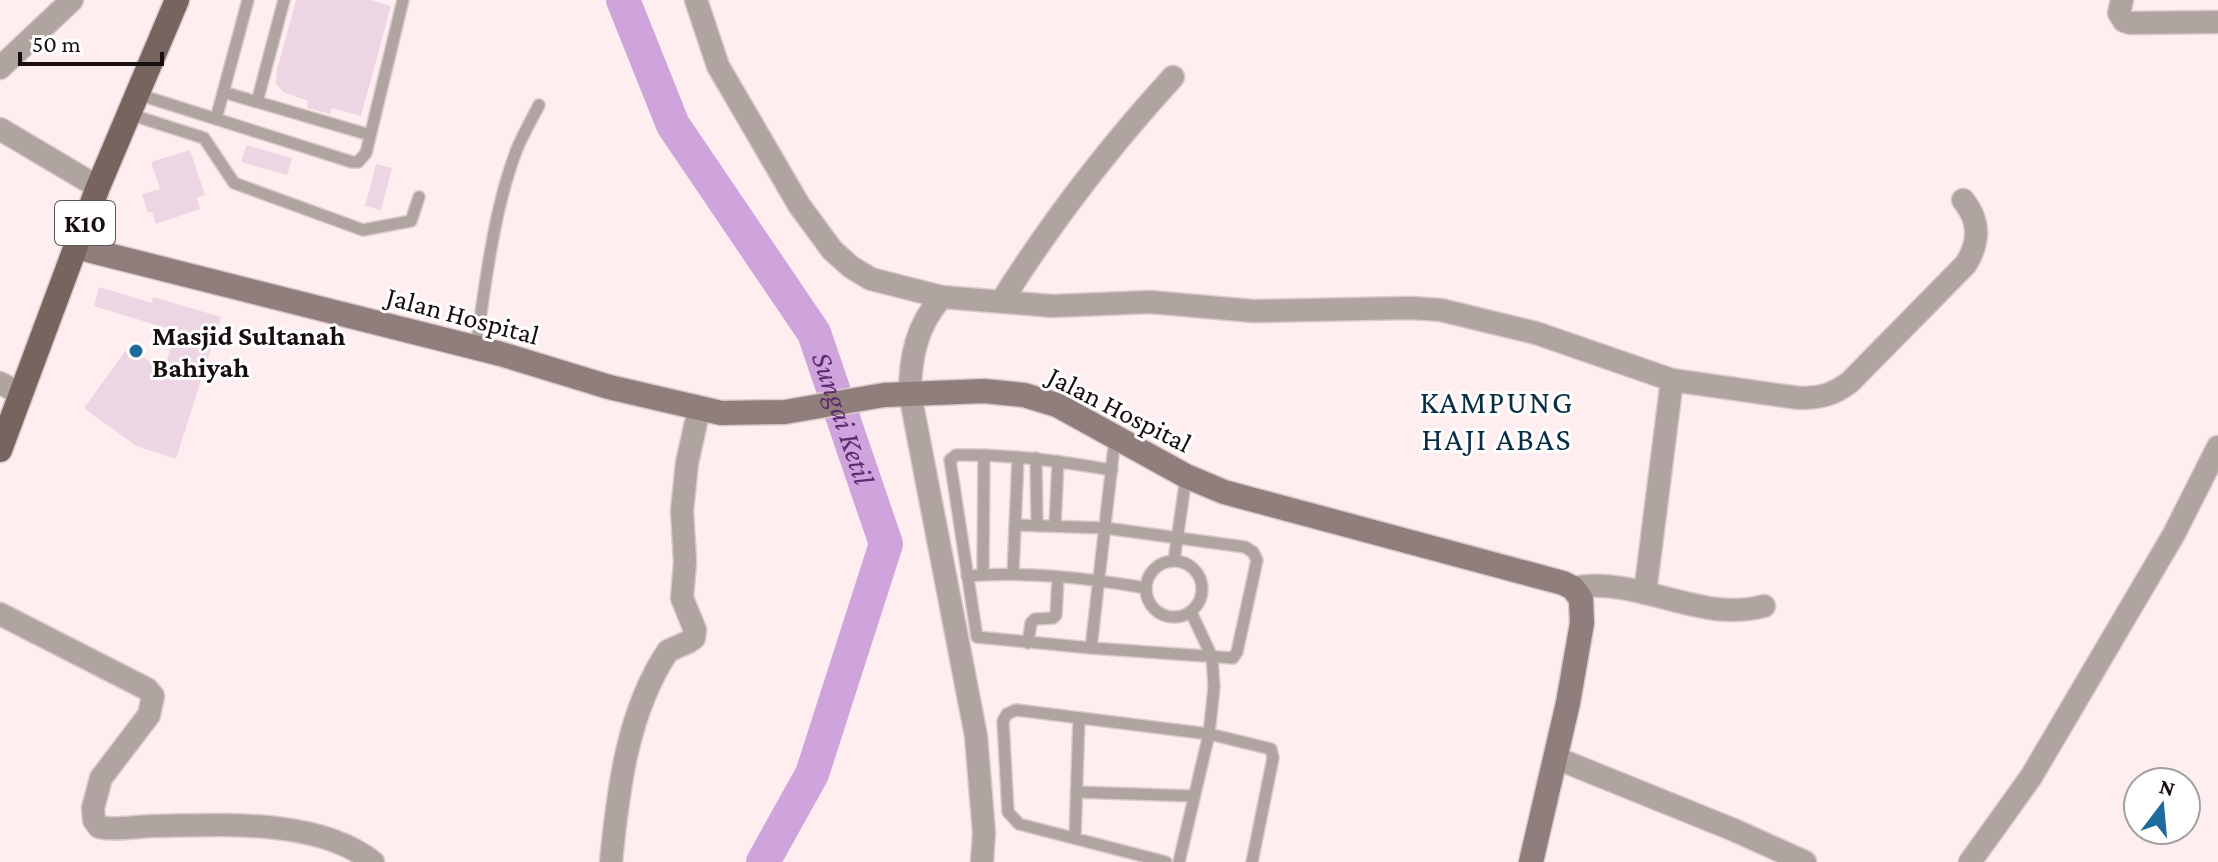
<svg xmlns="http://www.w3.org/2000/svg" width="2218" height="862" font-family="'Crimson Pro',serif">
	<rect width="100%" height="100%" fill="#ffeef0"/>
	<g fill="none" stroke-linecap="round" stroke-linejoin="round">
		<path stroke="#cfa4dc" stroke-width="34" id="s1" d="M623 0 673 125 814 333 886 544 812 774 763 862"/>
	</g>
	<path fill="#edd5e3" d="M296 0H371L391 6 361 116 332 108 330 114 307 108 308 101 283 92 276 83 277 70Z
		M246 145 292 158 287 175 241 162Z
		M190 150 205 195 197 198 200 209 156 224 152 212 148 213 142 194 160 189 151 162Z
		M376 164 392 168 381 210 365 206Z
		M99 287 152 303 153 297 221 317 176 459 136 446 84 408 129 346 163 372 176 331 94 306Z"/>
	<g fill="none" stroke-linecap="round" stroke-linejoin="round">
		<g stroke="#dacacc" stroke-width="14">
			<path id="service" d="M223 92 370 135
				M137 94 352 162H358L366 153 403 0
				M257 102 284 0
				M129 114 204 138 234 183 363 230 411 221 419 197
				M216 119 248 0
				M476 348C485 285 494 208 517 149 523 134 532 119 539 105
				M1036 458 1037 526
				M1016 525 1105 528 1245 547 1253 552 1257 560 1237 652 1233 658 1091 648 977 637 950 460 956 455C1009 454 1059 461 1112 470
				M1055 526 1058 461
				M1146 589a28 28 0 1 1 56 0a28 28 0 1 1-56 0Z
				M1174 561 1186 477
				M1013 574 1018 457
				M983 575 984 455
				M967 576C1027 571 1087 578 1146 588
				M1028 643 1031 623 1035 619 1053 618 1056 615 1058 577
				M1091 648 1115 438
				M1076 792 1193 796
				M1075 838 1079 718
				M1166 862 1019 824 1008 812 1003 721 1007 714 1016 710 1209 734 1271 749 1273 758 1252 862
				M1179 862 1209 734 1214 687 1212 657 1191 612"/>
		</g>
		<g stroke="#dacacc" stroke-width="25">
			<path id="minor" d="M696 0 718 66 799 205 832 250 851 267 871 279 942 297 1053 306 1150 302 1253 311 1411 308 1441 310 1536 333 1672 380 1799 398C1820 398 1833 395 1850 382L1966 264C1980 241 1980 221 1963 200
				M2122 0 2119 13 2124 21 2130 23 2218 22
				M0 68 72 0
				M0 129 98 187
				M942 297C917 324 910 357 910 394L976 736 984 833 982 862
				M1001 302C1052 221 1109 147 1173 77
				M0 383 21 394
				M1573 588C1638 575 1699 624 1764 606
				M1645 593 1672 380
				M0 614 147 689 153 696 149 715 101 778 93 808 94 820 99 827C116 831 137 826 155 826 221 825 318 818 373 862
				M1556 758 1734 830 1805 862
				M611 862C618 791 627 712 668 651L688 642 694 638 695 630 682 598 685 562 682 511 687 463 699 409
				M1970 862 2031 777 2174 534 2218 447"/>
		</g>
		<g stroke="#dacacc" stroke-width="27">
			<path id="secondary" d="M76 247 501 354 609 387 721 413 785 412 884 395 984 391 1024 395 1057 405 1186 476 1224 492 1563 583 1573 588 1581 599 1582 623 1568 703 1531 862"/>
		</g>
		<g stroke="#dacacc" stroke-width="27">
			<path id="primary" d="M0 450 98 187 177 0"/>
		</g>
		<use href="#service" stroke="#b0a4a1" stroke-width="11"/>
		<use href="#minor" stroke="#b0a4a1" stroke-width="22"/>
		<use href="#secondary" stroke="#8f7e7b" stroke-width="24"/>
		<use href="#primary" stroke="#78645f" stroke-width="24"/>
	</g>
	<circle fill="#1e6b9e" stroke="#fff" stroke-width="3" cx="136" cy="351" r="8"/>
	<g text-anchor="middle" stroke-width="6" stroke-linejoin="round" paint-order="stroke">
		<rect fill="#fff" stroke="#5d5658" stroke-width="2" x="55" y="201" width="60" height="44" rx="6"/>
		<g font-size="26" font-weight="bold" fill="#170e10">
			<text x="85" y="232">K10</text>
		</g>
		<g font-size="28" fill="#170e10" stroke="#fff">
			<text transform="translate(463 315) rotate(15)" y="10">Jalan Hospital</text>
			<text transform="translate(1120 409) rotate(27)" y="10">Jalan Hospital</text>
		</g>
		<g font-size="28" font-weight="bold" fill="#170e10" stroke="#fff" text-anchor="start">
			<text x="152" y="345">Masjid Sultanah<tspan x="152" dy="32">Bahiyah</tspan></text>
		</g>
		<g font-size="30" font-style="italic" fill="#5f2b6f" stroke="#fff">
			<text dy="10" stroke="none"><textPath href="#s1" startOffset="476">Sungai Ketil</textPath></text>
		</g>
		<g font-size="32" letter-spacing="2" fill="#082d45" stroke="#fff">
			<text x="1497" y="413">KAMPUNG<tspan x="1497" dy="37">HAJI ABAS</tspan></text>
		</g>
	</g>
	<g transform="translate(2162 806) rotate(16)"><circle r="38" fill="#ffffff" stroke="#a29f9f" stroke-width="2"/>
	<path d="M0-6L14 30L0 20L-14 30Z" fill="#1e6b9e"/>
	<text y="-12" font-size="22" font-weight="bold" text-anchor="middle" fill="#170e10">N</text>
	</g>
	<path d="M20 52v12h142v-12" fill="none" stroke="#170e10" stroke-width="4"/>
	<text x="32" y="52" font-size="24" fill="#170e10" stroke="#ffffff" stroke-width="6" paint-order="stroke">50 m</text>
</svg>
